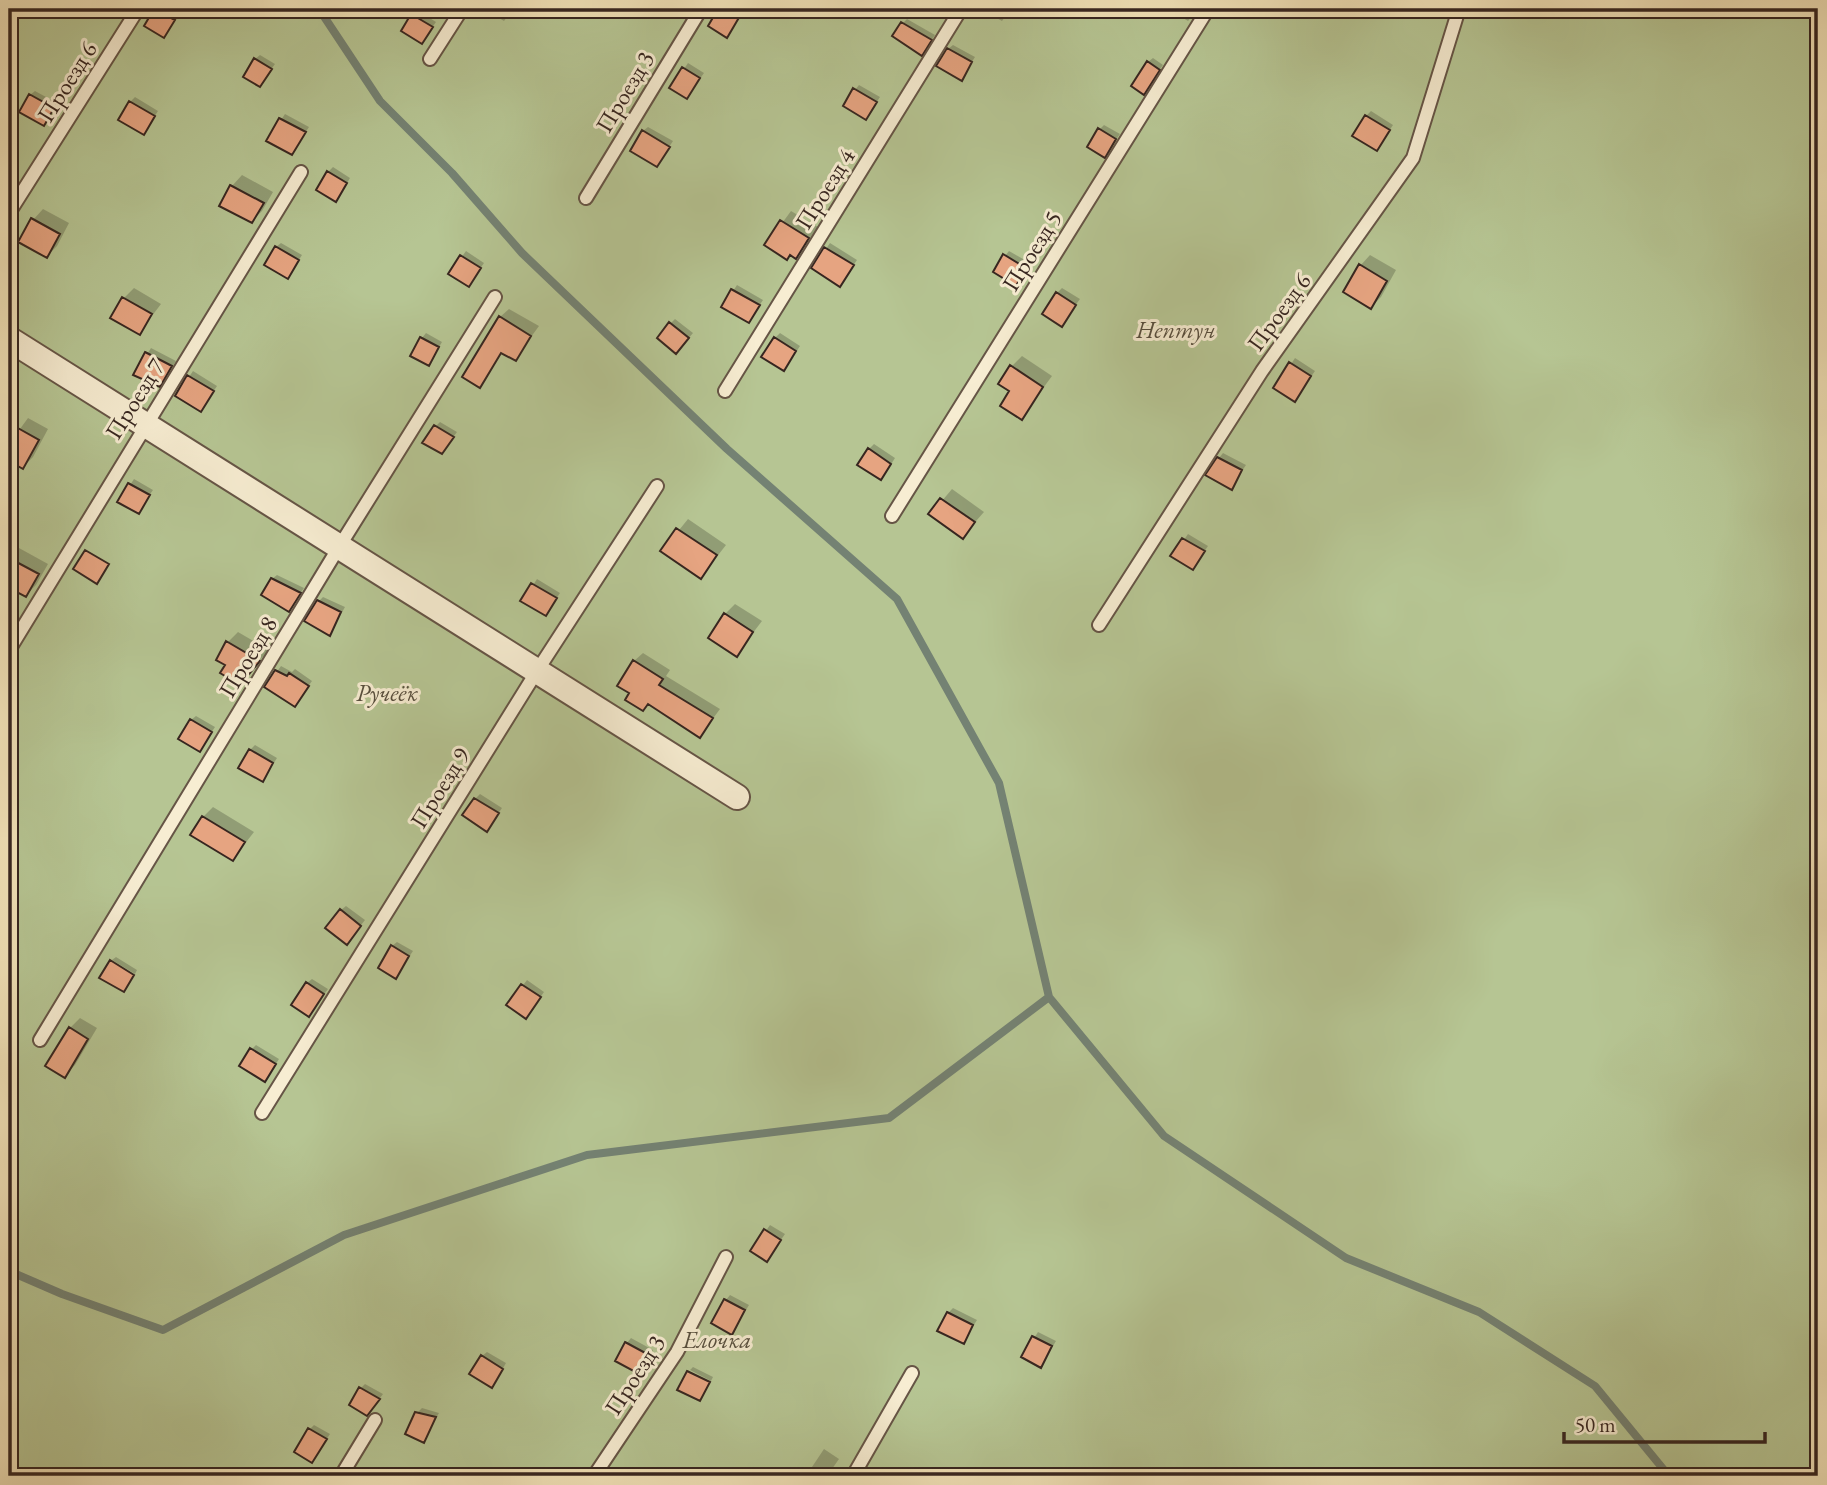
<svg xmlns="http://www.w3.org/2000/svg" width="1827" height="1485" font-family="'EB Garamond',serif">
	<rect width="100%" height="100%" fill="#f2e3b9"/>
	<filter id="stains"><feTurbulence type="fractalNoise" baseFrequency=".00286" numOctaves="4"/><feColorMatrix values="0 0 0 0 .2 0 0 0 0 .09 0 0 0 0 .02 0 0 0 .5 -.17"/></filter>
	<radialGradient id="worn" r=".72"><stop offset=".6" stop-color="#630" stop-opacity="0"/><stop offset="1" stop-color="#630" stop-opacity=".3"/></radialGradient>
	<path fill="#b6c593" stroke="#76765a" stroke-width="2" d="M9 9H1818V1476H9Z"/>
	<path fill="#0003" d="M156 9H169L179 15 164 36 146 25Z
		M484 9H513L504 21Z
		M980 9H1011L1002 21Z
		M1178 9H1198L1188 21 1175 13Z
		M417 10 436 22 422 42 403 31Z
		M907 19 935 35 926 49 902 24Z
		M953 45 975 57 961 79 948 49Z
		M260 55 275 64 260 85 255 59Z
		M1153 58 1163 65 1144 92 1148 62Z
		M688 63 704 73 687 97 672 87Z
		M859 85 880 97 866 118 855 90Z
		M35 91 57 103 44 124 30 95Z
		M135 97 158 111 144 133 130 102Z
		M1371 111 1393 125 1377 149 1366 116Z
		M285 114 309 127 292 153 268 140Z
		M1104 125 1120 134 1105 155 1100 129Z
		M648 127 673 141 657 165 643 131Z
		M333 167 350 178 340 195 328 172Z
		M242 175 273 192 262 211 252 221 221 205 232 186Z
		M43 209 69 223 57 246 47 256 33 220Z
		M791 211 818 227 796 257 766 245Z
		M281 243 302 255 288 277 276 247Z
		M830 243 857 260 840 285 813 268Z
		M466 251 484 263 469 285 450 273Z
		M1009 251 1030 263 1016 284 1005 256Z
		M1370 255 1396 270 1381 297 1371 307 1360 266Z
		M9 283 18 288 9 306Z
		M737 285 763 300 749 321 723 307Z
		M134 288 161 304 139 333 124 298Z
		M1062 288 1080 299 1062 324 1057 293Z
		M509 309 539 326 515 359 503 352 479 386 500 317Z
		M675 319 693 333 681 347 671 323Z
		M426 333 442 342 429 364 422 338Z
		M780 333 800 346 788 364 775 338Z
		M151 348 176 361 164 380 135 374Z
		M1022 356 1052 376 1021 418 1012 366Z
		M1295 358 1315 371 1295 400 1276 387Z
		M193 371 217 386 201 410 177 395Z
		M28 418 48 429 33 457 23 467 9 459V444Z
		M440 422 457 432 446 447 436 426Z
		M874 444 895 458 885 474 869 449Z
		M1223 453 1246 465 1231 487 1219 458Z
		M134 479 153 490 138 512 120 501Z
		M952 489 984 512 962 537 931 514Z
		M688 519 726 545 701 577 663 550Z
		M1188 534 1208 546 1193 568 1173 556Z
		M19 548 48 564 36 585 26 595 9 586V558Z
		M277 575 304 588 289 610 272 579Z
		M537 579 560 593 546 614 523 601Z
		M323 597 345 607 330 634 318 602Z
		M735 604 762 621 736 655 725 614Z
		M238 632 269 650 240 683 228 642Z
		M643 653 670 670 666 676 720 709 700 736 632 692 634 661Z
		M281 666 292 672 295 669 312 681 295 705 267 686Z
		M196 716 215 727 200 750 191 720Z
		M255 745 277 758 263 780 250 750Z
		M480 794 502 808 487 830 475 799Z
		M213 807 254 832 233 859 203 817Z
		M346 906 365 920 351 938 341 910Z
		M397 942 413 951 396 976 392 946Z
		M116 957 137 970 135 974 112 960Z
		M312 979 328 989 309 1015 307 983Z
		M527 980 544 992 530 1012 508 1005Z
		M80 1018 97 1028 75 1065 65 1075 70 1028Z
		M256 1045 279 1059 269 1075 252 1049Z
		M770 1225 785 1234 767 1260 752 1251Z
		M730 1295 749 1305 732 1333 726 1300Z
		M953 1308 977 1320 963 1342 948 1313Z
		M1038 1332 1056 1341 1041 1366 1023 1356Z
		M631 1338 653 1350 639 1372 627 1343Z
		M487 1352 506 1363 496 1381 482 1356Z
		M693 1367 713 1377 711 1381 690 1370Z
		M365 1384 383 1394 372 1409 361 1388Z
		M422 1408 439 1413 423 1441 417 1413Z
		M314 1425 330 1434 312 1461 310 1429Z
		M824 1449 839 1459 827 1476H820L810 1470Z"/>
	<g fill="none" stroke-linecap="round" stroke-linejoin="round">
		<path stroke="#748273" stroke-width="8" d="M319 9 380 101 452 173 522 253 727 449 897 599 999 783 1049 997 1164 1136 1346 1258 1479 1312 1595 1386 1669 1476
			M9 1271 62 1294 163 1330 344 1235 587 1155 889 1118 1049 997"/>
	</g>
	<path fill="#e6a481" stroke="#372620" stroke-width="2" d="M154 9 175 20 164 38 144 26Z
		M718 9H744L727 38 708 26Z
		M411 14 433 27 422 44 401 31Z
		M901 22 932 40 922 56 892 36Z
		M947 48 972 62 962 81 936 66Z
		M254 58 272 69 260 87 243 77Z
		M1147 61 1160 70 1144 95 1131 86Z
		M682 67 700 78 687 99 669 88Z
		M853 88 877 102 866 120 843 106Z
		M29 94 54 108 44 126 19 112Z
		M129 101 155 116 144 135 118 120Z
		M1365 115 1390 130 1377 151 1352 136Z
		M279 118 306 132 292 155 266 141Z
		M1098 128 1116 139 1105 158 1087 147Z
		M642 130 670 147 657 167 630 151Z
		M327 171 347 183 336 202 316 190Z
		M230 185 264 203 252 223 219 206Z
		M31 218 60 234 47 258 18 242Z
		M780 220 809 238 796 259 790 255 787 260 764 245Z
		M275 246 299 260 288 279 264 265Z
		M824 247 854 265 840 287 811 268Z
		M1003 254 1026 268 1016 286 993 272Z
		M460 255 481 268 469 287 448 274Z
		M1359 264 1387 281 1371 309 1343 292Z
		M731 289 760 305 749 323 721 307Z
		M1056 292 1076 305 1062 327 1042 314Z
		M122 297 152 314 140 335 110 318Z
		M499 316 531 336 516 361 501 353 480 388 462 377Z
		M669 322 689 338 676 354 657 338Z
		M420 337 439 347 429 366 410 356Z
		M774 337 796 351 784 371 761 357Z
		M145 352 172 366 160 387 133 375Z
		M1289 362 1311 376 1295 402 1273 388Z
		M1010 365 1043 387 1022 420 1000 406 1009 391 998 384Z
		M187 375 214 391 201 412 175 396Z
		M434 425 454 437 442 454 422 443Z
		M16 427 39 440 23 469 9 461V440Z
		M868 448 891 464 881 480 857 465Z
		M1217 457 1242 470 1232 490 1205 475Z
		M128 483 150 495 139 514 117 502Z
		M940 498 975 522 963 539 928 514Z
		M676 528 717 555 701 579 660 551Z
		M1182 538 1205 551 1193 570 1170 556Z
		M85 550 109 564 97 584 73 569Z
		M9 558 39 574 26 597 9 588Z
		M271 578 301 593 289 612 261 595Z
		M531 583 557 598 546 616 520 601Z
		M317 600 341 612 330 636 304 621Z
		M724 613 753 632 737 657 708 638Z
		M226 641 260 661 240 685 220 673 225 665 216 660Z
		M633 660 663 679 659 685 713 718 700 738 648 704 643 711 625 700 629 693 617 686Z
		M275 670 287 676 289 673 309 686 295 707 264 687Z
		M190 719 212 732 200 752 178 739Z
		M249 749 273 763 263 782 238 768Z
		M474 798 499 813 487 832 462 815Z
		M202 816 245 842 233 861 190 835Z
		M340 909 361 926 347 945 325 928Z
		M391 945 409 956 396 979 378 968Z
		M110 960 134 975 124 992 99 978Z
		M306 982 324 994 309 1017 291 1005Z
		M521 984 541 997 526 1019 506 1005Z
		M69 1027 88 1039 65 1078 45 1066Z
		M250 1048 276 1064 265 1082 239 1066Z
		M764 1229 781 1240 767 1262 750 1251Z
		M724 1299 745 1310 732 1335 711 1323Z
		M947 1312 973 1325 964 1344 937 1331Z
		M1032 1336 1052 1346 1041 1368 1021 1357Z
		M625 1342 649 1355 639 1374 615 1361Z
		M481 1355 503 1369 492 1388 469 1374Z
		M687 1371 710 1382 700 1401 677 1390Z
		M359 1387 380 1399 367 1416 349 1405Z
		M415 1412 436 1417 424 1443 405 1434Z
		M308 1428 327 1439 312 1463 294 1452Z"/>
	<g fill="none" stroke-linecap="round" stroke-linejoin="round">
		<g stroke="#665546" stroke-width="16">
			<path id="lane" d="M430 59 462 9
				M586 198 701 9
				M9 213 138 9
				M725 391 961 9
				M892 516 1208 9
				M1099 625 1262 371 1413 158 1459 9
				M9 650 301 172
				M40 1040 339 547 495 297
				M262 1113 537 671 657 486
				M341 1476 375 1420
				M594 1476 677 1352 726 1257
				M853 1476 912 1373"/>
		</g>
		<g stroke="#665546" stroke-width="28">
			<path id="street" d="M9 339 737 797"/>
		</g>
		<use href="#lane" stroke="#f7edd2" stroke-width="12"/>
		<use href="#street" stroke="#f7edd2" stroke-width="24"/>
	</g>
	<g text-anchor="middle" stroke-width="6" stroke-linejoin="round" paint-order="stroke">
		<g font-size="24" fill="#372620" stroke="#f7edd2">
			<text transform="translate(67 82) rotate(-58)" y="8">Проезд 6</text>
			<text transform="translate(625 92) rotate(-59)" y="8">Проезд 3</text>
			<text transform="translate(825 189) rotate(-58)" y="8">Проезд 4</text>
			<text transform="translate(1032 251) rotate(-58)" y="8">Проезд 5</text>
			<text transform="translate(1279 312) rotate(-54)" y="8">Проезд 6</text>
			<text transform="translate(135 399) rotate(-58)" y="8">Проезд 7</text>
			<text transform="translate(248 657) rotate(-59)" y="8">Проезд 8</text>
			<text transform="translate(440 788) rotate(-58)" y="8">Проезд 9</text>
			<text transform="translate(635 1375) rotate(-57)" y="8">Проезд 3</text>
		</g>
		<g font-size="24" font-style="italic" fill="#574e3d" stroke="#f7edd2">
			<text x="1176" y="338">Нептун</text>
			<text x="387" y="701">Ручеёк</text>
			<text x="717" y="1348">Елочка</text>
		</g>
	</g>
	<rect width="1827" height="1485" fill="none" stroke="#f2e3b9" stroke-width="35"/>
	<rect x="10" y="10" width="1806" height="1464" fill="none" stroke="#372620" stroke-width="3.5"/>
	<rect x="18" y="18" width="1792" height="1450" fill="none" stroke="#372620" stroke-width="2"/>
	<path d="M1564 1432v10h201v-10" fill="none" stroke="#372620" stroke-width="3.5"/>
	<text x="1575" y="1432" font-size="21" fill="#372620" stroke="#f7edd2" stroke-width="5" paint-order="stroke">50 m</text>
	<rect width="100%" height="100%" filter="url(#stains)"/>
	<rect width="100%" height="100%" fill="url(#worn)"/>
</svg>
